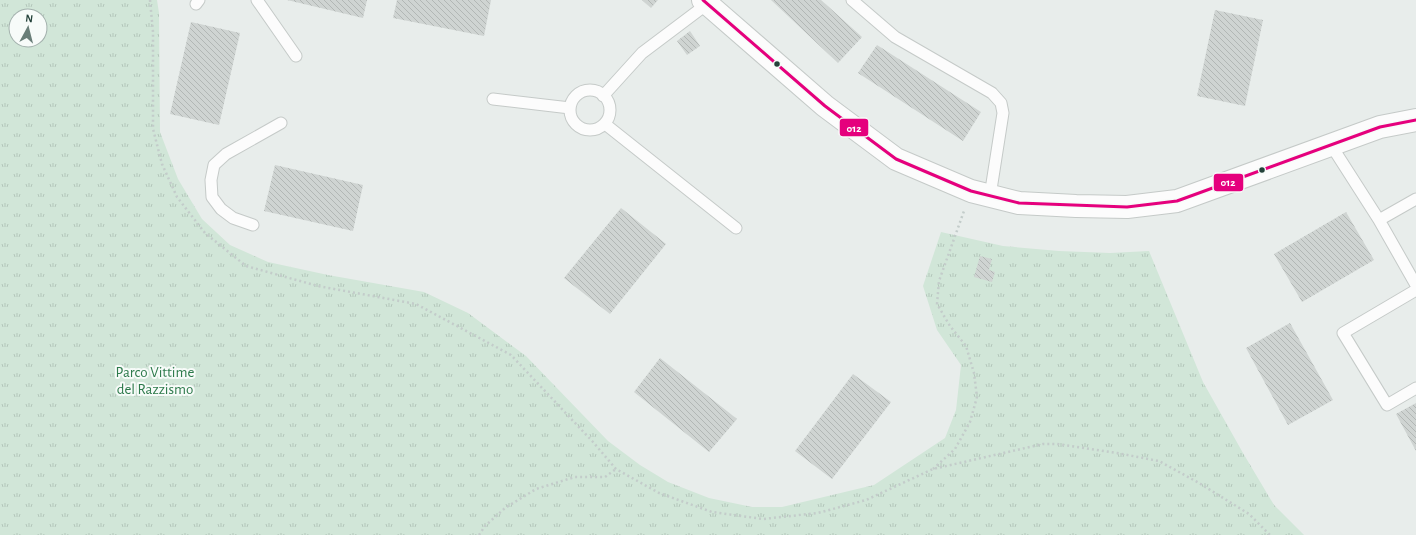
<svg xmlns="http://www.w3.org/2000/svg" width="1416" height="535" font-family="'Alegreya Sans',sans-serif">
	<defs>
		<pattern id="park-tufts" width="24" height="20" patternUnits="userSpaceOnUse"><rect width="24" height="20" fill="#d1e6d8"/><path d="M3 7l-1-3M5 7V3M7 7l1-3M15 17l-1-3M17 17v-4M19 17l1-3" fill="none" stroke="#b3c6ba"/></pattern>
		<pattern id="building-back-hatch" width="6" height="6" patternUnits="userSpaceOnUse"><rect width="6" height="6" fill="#cfd4d2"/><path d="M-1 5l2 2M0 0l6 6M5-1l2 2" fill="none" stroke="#b2b7b5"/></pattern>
	</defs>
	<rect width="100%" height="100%" fill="#e8edeb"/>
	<path fill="url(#park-tufts)" fill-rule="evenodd" d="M0 0H157L159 13 160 132 178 179 202 219 230 245 268 262 328 275 424 292 468 313 526 356 608 441 640 465 668 482 709 498 752 507H782L874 485 945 438 956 410 961 365 937 330 923 286 941 232 1003 246 1059 251 1110 253 1149 251 1203 382 1243 453 1274 505 1304 535H0ZM16 16H40V40H16Z"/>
	<path fill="url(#building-back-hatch)" d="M287 0H367L363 18Z
		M397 0H491L484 36 393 18Z
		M642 0H658L651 8Z
		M771 0H821L862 37 838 63Z
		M1215 10 1263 20 1245 106 1197 96Z
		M191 22 240 33 219 125 170 114Z
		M690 31 700 46 687 55 677 41Z
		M877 45 981 112 963 141 858 73Z
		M275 165 363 185 353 231 264 211Z
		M621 208 666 244 610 314 564 278Z
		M1346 212 1374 260 1302 302 1274 254Z
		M980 256 992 259 989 270 995 272 992 282 974 277Z
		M1290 323 1333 400 1288 425 1246 348Z
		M660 358 737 419 709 452 634 392Z
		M853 374 891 402 832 479 795 451Z
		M1416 403V451L1396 414Z"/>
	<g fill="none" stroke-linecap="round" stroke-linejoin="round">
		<g stroke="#c5cac8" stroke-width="13">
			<path id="service" d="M257 0 296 56
				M852 0 895 37 992 93 1001 103 1003 113 990 196
				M196 4 199 0
				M570 110a20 20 0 1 1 40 0a20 20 0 1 1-40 0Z
				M603 96 642 53 707 4
				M493 99 570 108
				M605 124 736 228
				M1331 145 1379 220 1416 199
				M1379 220 1416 285
				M253 225 233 218 221 209 212 197 211 180 214 165 226 154 281 123
				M1416 290 1343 333 1387 405 1416 388"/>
		</g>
		<g stroke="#c5cac8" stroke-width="24">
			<path id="minor" d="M703 0 825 106 896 159 971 191 1019 203 1076 206 1127 207 1177 201 1380 127 1416 120"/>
		</g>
		<path stroke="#c3ccca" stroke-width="2.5" stroke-dasharray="2 3" stroke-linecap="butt" d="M150 0 153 32V129L162 164 177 197 205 233 246 266 318 286 416 304 511 355 593 442 616 469 659 493 712 512 763 519 818 513 866 500 933 469 1043 444H1057L1117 453 1159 461 1199 483 1249 514 1270 535
			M933 469 955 449 970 422 977 397 974 373 966 346 950 326 937 304 939 281 964 211
			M479 535 485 526 505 508 536 489 575 477H605L616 469"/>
		<use href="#service" stroke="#fcfcfc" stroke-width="11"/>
		<use href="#minor" stroke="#fcfcfc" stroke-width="22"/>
		<g stroke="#f7fbf9" stroke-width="6">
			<path id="bus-1" d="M703 0 825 106 896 159 971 191 1019 203 1127 207 1177 201 1380 127 1416 120"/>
		</g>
		<use href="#bus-1" stroke="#e5007d" stroke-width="3"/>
	</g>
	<g fill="#24423a" stroke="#f7fbf9" stroke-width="1.5">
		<circle cx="777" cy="64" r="3.5"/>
		<circle cx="1262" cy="170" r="3.5"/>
	</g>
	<g text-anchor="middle" stroke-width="4" stroke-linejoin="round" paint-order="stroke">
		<g font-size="15" fill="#2d7a4b" stroke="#f7fbf9">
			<text x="155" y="377">Parco Vittime<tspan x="155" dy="17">del Razzismo</tspan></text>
		</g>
	</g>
	<g stroke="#f7fbf9" stroke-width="1.5">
		<rect x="839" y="118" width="30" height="19" rx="4" fill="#e5007d"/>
		<rect x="1213" y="173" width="31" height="19" rx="4" fill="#e5007d"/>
	</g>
	<g font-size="11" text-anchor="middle" font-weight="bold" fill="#fff">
		<text x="854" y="132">012</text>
		<text x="1228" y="186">012</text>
	</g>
	<g transform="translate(28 28) rotate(7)"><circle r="19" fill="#f7fbf9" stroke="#a3b1ad"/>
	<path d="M0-3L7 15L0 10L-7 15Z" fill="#697e78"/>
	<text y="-6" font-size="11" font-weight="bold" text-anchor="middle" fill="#24423a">N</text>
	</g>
</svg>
